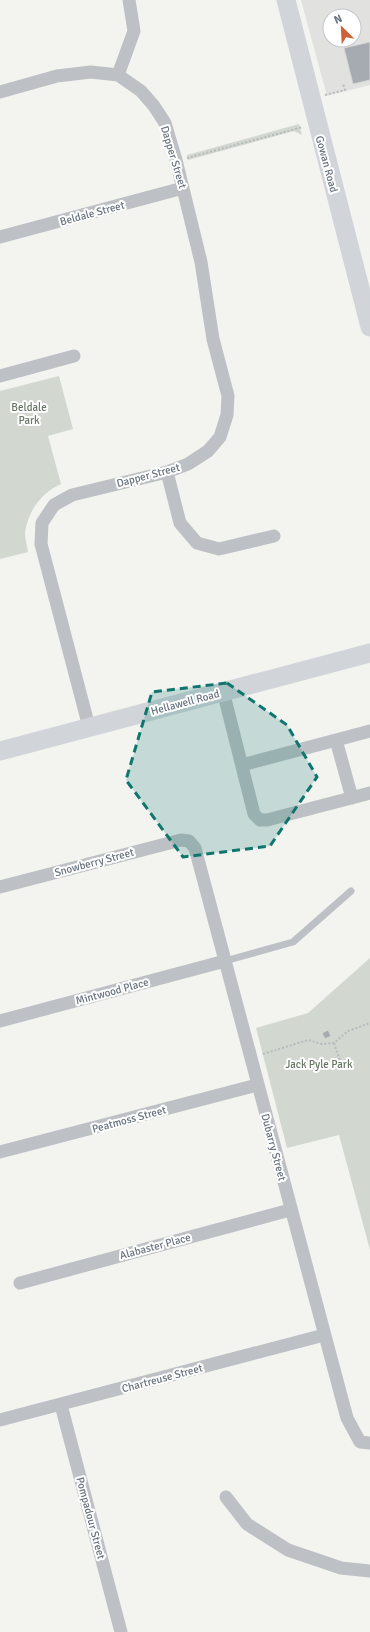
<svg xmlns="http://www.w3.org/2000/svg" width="370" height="1632" font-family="Signika,sans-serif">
	<rect width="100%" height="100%" fill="#f3f3f0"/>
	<path fill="#e1e2e0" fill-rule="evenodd" d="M301 0H370V85L327 96ZM330 16H354V40H330Z"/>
	<path fill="#d2d8d0" d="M299 124 302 135 294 131 188 160 187 155Z
		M59 376 73 429 48 436 61 484C41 493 28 511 25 533 25 539 27 546 28 552L0 559V391Z
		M370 958V1250L339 1135 287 1148 256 1028 308 1013Z"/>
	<path fill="#a5abb0" stroke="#d5d5d3" d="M370 42V80L353 84 344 48Z
		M328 1030 331 1036 325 1039 322 1033Z"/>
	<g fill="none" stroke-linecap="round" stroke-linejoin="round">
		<path stroke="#b7b9bc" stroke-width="2" stroke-dasharray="2 2" stroke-linecap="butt" d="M325 95 345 90 343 84
			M187 158 303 127
			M334 1043 340 1061
			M263 1054 308 1040 322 1044 334 1043 348 1031 370 1023"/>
		<path stroke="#bdc0c4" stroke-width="7" d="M225 961 293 942 351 891"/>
		<path stroke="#bdc0c4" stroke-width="13" d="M118 75 134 31 129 0
			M0 92 57 76 91 72 118 75
			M0 237 183 188
			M0 376 74 356
			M167 472 180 523 197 543 219 549 274 536
			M223 691 254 814 260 820H267L370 793
			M89 727 41 544 42 523 54 505 72 495 167 472 188 464 208 451 220 437 227 415 228 396 213 339 201 262 176 160 165 123 154 106 141 91 118 75
			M336 740 352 798
			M242 765 370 731
			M0 887 181 840 189 841 195 848 347 1418 360 1442 370 1443
			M0 1021 225 961
			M0 1152 257 1085
			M20 1283 290 1210
			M61 1405 121 1632
			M0 1420 324 1335
			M226 1497 247 1524 288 1550 341 1568 370 1571"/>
		<path stroke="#d1d5d9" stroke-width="19" d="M286 0 370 327
			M0 751 370 653"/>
	</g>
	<path fill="#0f766e" fill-opacity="0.2" stroke="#0f766e" stroke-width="3" stroke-dasharray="8 5" stroke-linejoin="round" d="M227 683 287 725 317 777 270 846 183 857 126 780 152 692Z"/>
	<g text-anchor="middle" stroke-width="4" stroke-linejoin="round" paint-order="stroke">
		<g font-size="11" fill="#66727e" stroke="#fff">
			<text transform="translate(174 157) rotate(73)" y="4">Dapper Street</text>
			<text transform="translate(327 164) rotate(75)" y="4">Gowan Road</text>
			<text transform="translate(92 213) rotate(-15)" y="4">Beldale Street</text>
			<text transform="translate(148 475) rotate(-15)" y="4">Dapper Street</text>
			<text transform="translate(185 702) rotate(-15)" y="4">Hellawell Road</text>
			<text transform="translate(94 862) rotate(-15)" y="4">Snowberry Street</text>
			<text transform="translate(112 991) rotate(-15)" y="4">Mintwood Place</text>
			<text transform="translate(129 1119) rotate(-15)" y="4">Peatmoss Street</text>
			<text transform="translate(274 1147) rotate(75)" y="4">Dubarry Street</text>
			<text transform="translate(155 1246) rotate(-15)" y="4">Alabaster Place</text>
			<text transform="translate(162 1378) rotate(-15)" y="4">Chartreuse Street</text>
			<text transform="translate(91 1518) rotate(75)" y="4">Pompadour Street</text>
		</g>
		<g font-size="11" fill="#677664" stroke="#fff">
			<text x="29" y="411">Beldale<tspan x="29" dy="13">Park</tspan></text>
			<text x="319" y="1068">Jack Pyle Park</text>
		</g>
	</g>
	<g transform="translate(342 28) rotate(336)"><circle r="19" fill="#ffffff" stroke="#c2c7cb"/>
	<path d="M0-3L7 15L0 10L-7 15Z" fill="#ce6036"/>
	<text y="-6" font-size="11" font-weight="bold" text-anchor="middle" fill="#66727e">N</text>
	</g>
</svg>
